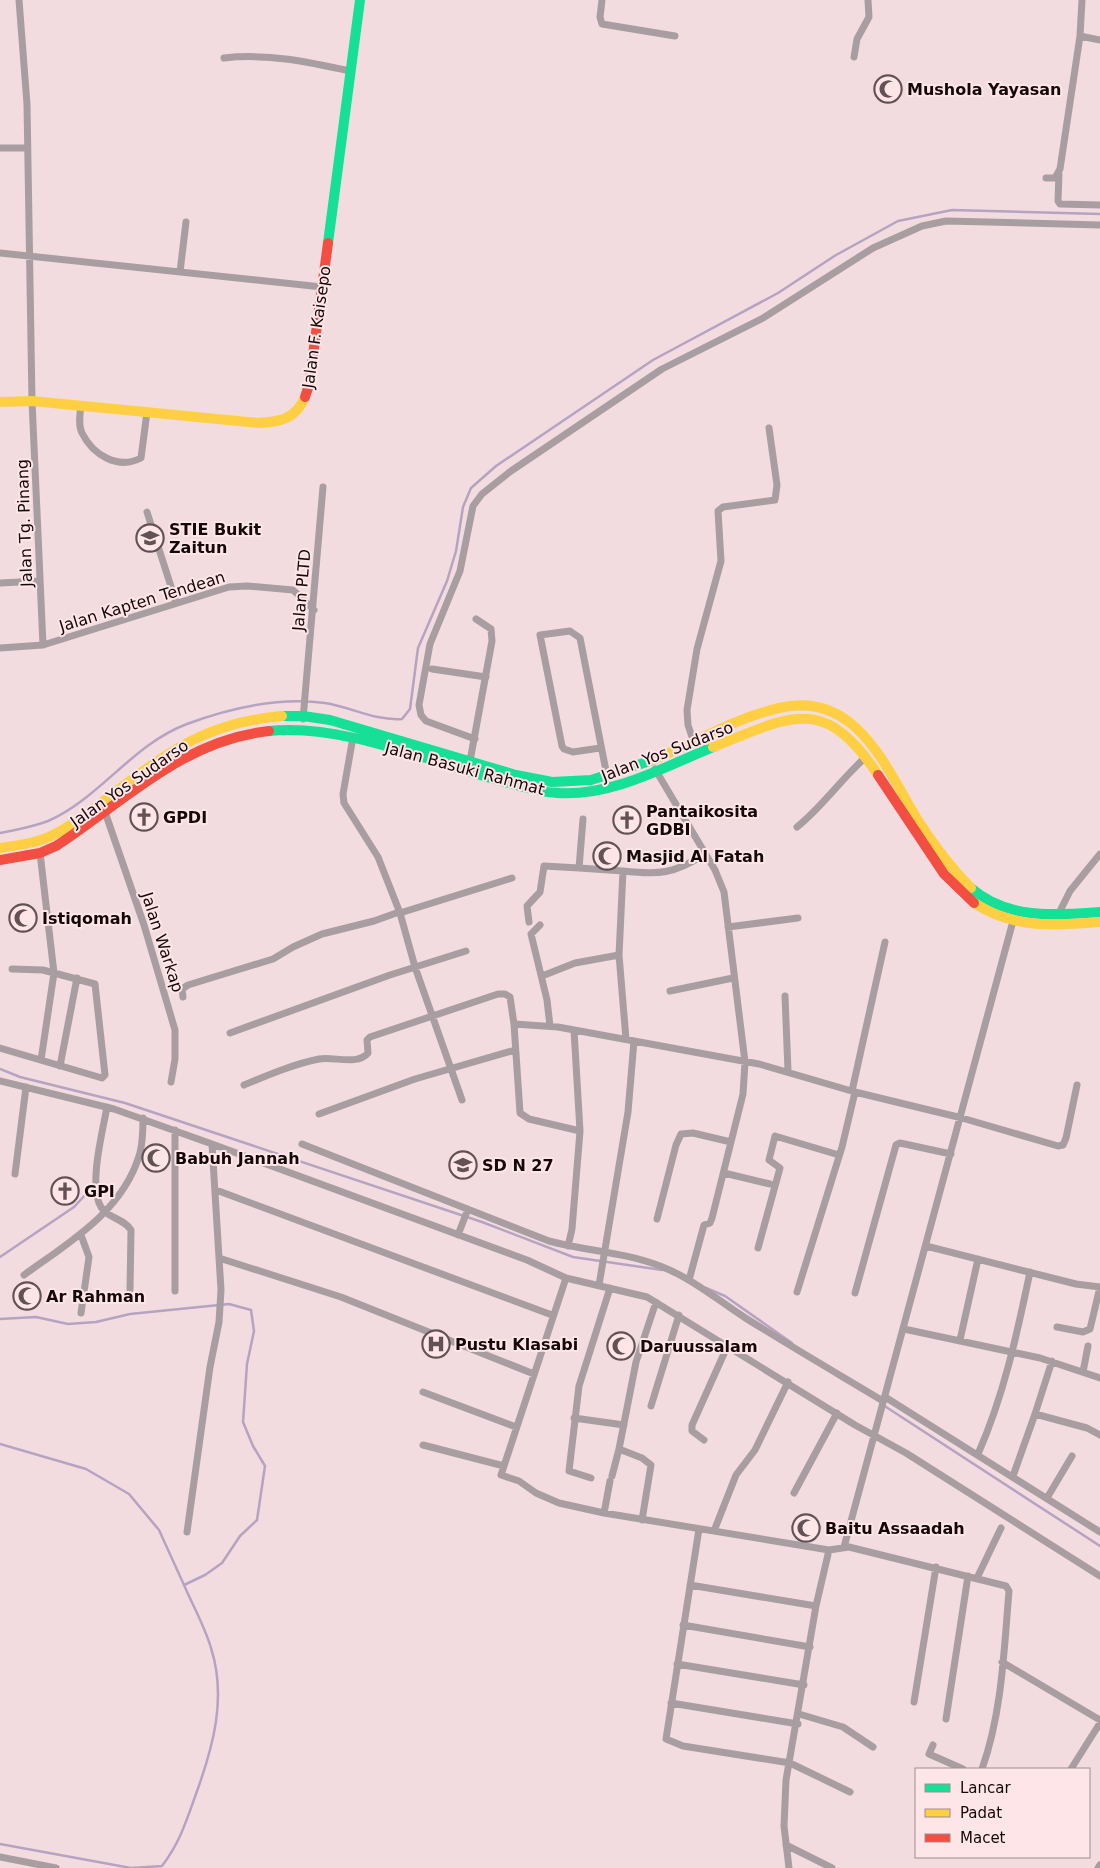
<svg xmlns="http://www.w3.org/2000/svg" width="1100" height="1868" font-family="'DejaVu Sans',sans-serif">
	<rect width="100%" height="100%" fill="#f3dcdf"/>
	<g fill="none" stroke-linecap="round" stroke-linejoin="round">
		<path stroke="#b6a3c2" stroke-width="2.5" d="M0 833C16 830 32 827 48 821 100 798 133 744 187 724 230 708 279 697 325 703 351 707 375 721 402 719L410 709 418 648 447 581 456 551 463 507 471 488 496 466 653 360 778 293 836 255 898 221 952 210 1100 214
			M0 1069 20 1077 125 1103 482 1222 573 1257 662 1270
			M0 1257 74 1207 87 1193
			M706 1288 725 1296 792 1343
			M0 1319 36 1317 68 1324 96 1322 130 1314 229 1304 251 1310 254 1331 247 1364 243 1422 253 1446 265 1466 257 1520 240 1536 222 1563 205 1575 184 1585C193 1606 205 1627 211 1648 227 1698 213 1747 196 1794 186 1822 180 1842 162 1866L131 1868 0 1844
			M883 1405 1100 1546
			M0 1444 86 1469 129 1494 159 1530 184 1585"/>
		<path stroke="#a89ea2" stroke-width="7" d="M19 0 27 104 32 401 43 645
			M602 0 600 17 602 24 675 36
			M1082 0 1080 36 1100 40
			M854 57 857 39 869 17 868 0
			M224 58C267 53 309 62 350 71
			M0 148H27
			M1059 173 1058 201 1060 204 1100 205
			M1046 178H1055L1060 169 1080 36
			M0 253 322 287
			M180 272 186 222
			M81 405C80 414 78 425 82 433 93 455 118 470 141 458L147 412
			M147 512 176 602
			M0 583 40 581
			M0 648 43 645 229 587 247 586 293 590 314 610
			M432 669 486 677
			M303 719 323 487
			M353 737 343 794 344 803 378 857 400 913 415 967 462 1100
			M475 739 426 721 421 715 419 705 430 644 460 571 473 506 482 494 511 471 662 369 763 318 873 248 922 226 946 221 1100 225
			M694 743 688 725 687 710 697 649 721 561 718 511 723 507 775 500 777 485 769 428
			M600 748 573 752 564 749 562 746 540 635 570 631 580 638 607 776
			M470 761 492 641 491 629 476 619
			M655 769 715 870 724 892 745 1062 743 1094 731 1142 693 1133 681 1134 676 1145 657 1219
			M105 812 144 925 175 1030V1059L171 1082
			M583 819 579 868 623 871 619 955 626 1039
			M797 827C823 806 841 779 866 757
			M40 853 54 973 41 1060
			M623 871C659 875 674 874 705 854
			M400 913 512 878
			M1058 915 1070 891 1100 854
			M529 922 527 906 540 892 544 866 579 868
			M540 925 531 934 547 1000 550 1026
			M728 927 798 918
			M542 976 575 963 619 955
			M670 991 733 978
			M785 996 788 1071
			M183 997 182 989 188 985 273 959 293 947 322 934 374 921 399 912
			M514 1024 558 1027 759 1064 855 1092 962 1118 1058 1146 1063 1145 1066 1138 1077 1085
			M230 1033 390 975 466 951
			M0 1048 102 1078 105 1075 95 984 43 970 12 969
			M60 1066 77 978
			M0 1081 114 1109 212 1144 221 1290 219 1322 210 1367 187 1532
			M244 1085C268 1075 294 1064 319 1059 333 1056 357 1066 368 1053L367 1040 370 1037 498 994H505L510 997 514 1024 520 1113 529 1119 580 1131
			M852 1091 885 942
			M107 1107C103 1130 88 1186 101 1207 107 1218 125 1219 131 1230L130 1290
			M319 1114 415 1079 515 1050
			M175 1130V1291
			M212 1144 527 1260 566 1278
			M302 1144 549 1241C586 1251 624 1252 660 1266 692 1278 719 1301 747 1319 792 1347 838 1374 883 1401
			M724 1173 770 1184
			M15 1174 26 1087
			M216 1190 552 1315
			M458 1235 468 1209
			M568 1246 572 1229 580 1131 574 1030
			M926 1246 1076 1284 1100 1287
			M758 1248 780 1168 769 1160 775 1136 839 1155
			M219 1258 341 1297 534 1374
			M24 1275C68 1243 122 1212 139 1156 143 1144 143 1130 143 1118
			M689 1280 704 1225 710 1223 712 1218 731 1142
			M599 1285 628 1112 634 1041
			M797 1292 842 1147 855 1092
			M855 1293 896 1145 900 1143 951 1154
			M81 1313 89 1257 81 1235
			M1057 1327 1083 1332 1090 1329 1100 1287
			M904 1329 1040 1358 1100 1378
			M960 1340 978 1259
			M1052 1361 1035 1414 1087 1428 1100 1435
			M1083 1372 1088 1346
			M423 1392 516 1427
			M885 1397 1100 1532
			M651 1406 679 1315
			M574 1418 624 1425
			M704 1440 692 1431V1425L727 1347
			M423 1445 504 1466
			M978 1454C1004 1395 1017 1334 1030 1272
			M612 1476 619 1449
			M1013 1476 1035 1414
			M591 1478 569 1471 579 1386 610 1288
			M794 1493 837 1413
			M1047 1498 1072 1456
			M604 1513 610 1481
			M642 1520 651 1465 642 1458 619 1449 636 1362 656 1302
			M699 1529 666 1739 683 1746 790 1763 850 1792
			M714 1531 736 1475 755 1450 788 1382
			M844 1547 1013 921
			M977 1578 1001 1528
			M690 1585 816 1606
			M683 1625 810 1647
			M1002 1662 1100 1720
			M677 1664 804 1685
			M914 1702 936 1567
			M671 1703 798 1724
			M799 1714 843 1727 873 1747
			M946 1719 968 1576
			M933 1745 929 1754 963 1769
			M982 1769C1002 1713 1004 1650 1009 1591L1006 1586 849 1547 829 1550 604 1513 559 1503 536 1493 519 1481 501 1475 566 1278 647 1297 855 1425 906 1453 1100 1576
			M1071 1769 1100 1723
			M786 1845 832 1868
			M0 1857 56 1868
			M789 1868 784 1826 786 1780 816 1606 829 1550
			M1098 1868 1100 1865"/>
		<path stroke="#16e098" stroke-width="10" d="M328 243 360 0
			M282 716H303L330 720 516 775 552 782 591 780 653 760
			M269 731C342 723 427 761 498 780 517 785 537 792 557 793 611 797 664 767 713 747
			M971 888C1008 920 1055 915 1100 912"/>
		<path stroke="#ffcf43" stroke-width="10" d="M0 402 32 401 258 423C280 422 296 419 305 397
			M713 747C790 717 823 692 878 775
			M653 760C694 743 735 718 779 708 856 690 885 766 917 819 933 844 950 867 971 888
			M0 848C19 845 38 843 55 834 78 822 98 805 118 790 172 748 212 722 282 716
			M974 903C1014 929 1055 926 1100 922"/>
		<path stroke="#f24e42" stroke-width="10" d="M305 397 309 385 328 243
			M878 775 944 874 974 903
			M0 860 40 853 56 846C125 801 183 740 269 731"/>
	</g>
	<defs>
		<g id="mosque-ring" transform="scale(1.4375)"><circle r="9.5" fill="#fee5e8" stroke="#625255" stroke-width="1.5"/><path d="M3.5-4.9A6 6 0 1 0 3.5 4.9A5 5 0 1 1 3.5-4.9Z" fill="#625255"/></g>
		<g id="university-ring" transform="scale(1.4375)"><circle r="9.5" fill="#fee5e8" stroke="#625255" stroke-width="1.5"/><path d="M0-5L7-2L0 1L-7-2ZM-4 1L0 2.5L4 1V4Q0 6-4 4Z" fill="#625255"/></g>
		<g id="church-ring" transform="scale(1.4375)"><circle r="9.5" fill="#fee5e8" stroke="#625255" stroke-width="1.5"/><path d="M-1.2-6h2.4v3.5h3.3v2.4h-3.3V6h-2.4V-.1h-3.3v-2.4h3.3Z" fill="#625255"/></g>
		<g id="school-ring" transform="scale(1.4375)"><circle r="9.5" fill="#fee5e8" stroke="#625255" stroke-width="1.5"/><path d="M0-5L7-2L0 1L-7-2ZM-4 1L0 2.5L4 1V4Q0 6-4 4Z" fill="#625255"/></g>
		<g id="hospital-ring" transform="scale(1.4375)"><circle r="9.5" fill="#fee5e8" stroke="#625255" stroke-width="1.5"/><path d="M-5-5h3v3.5h4V-5h3V5h-3V1.5h-4V5h-3Z" fill="#625255"/></g>
	</defs>
	<g fill-rule="evenodd">
		<use href="#mosque-ring" x="888" y="89"/>
		<use href="#university-ring" x="150" y="538"/>
		<use href="#church-ring" x="144" y="817"/>
		<use href="#church-ring" x="627" y="820"/>
		<use href="#mosque-ring" x="607" y="856"/>
		<use href="#mosque-ring" x="23" y="918"/>
		<use href="#mosque-ring" x="156" y="1158"/>
		<use href="#school-ring" x="463" y="1165"/>
		<use href="#church-ring" x="65" y="1191"/>
		<use href="#mosque-ring" x="27" y="1296"/>
		<use href="#hospital-ring" x="436" y="1344"/>
		<use href="#mosque-ring" x="621" y="1346"/>
		<use href="#mosque-ring" x="806" y="1528"/>
	</g>
	<g text-anchor="middle" stroke-width="4" stroke-linejoin="round" paint-order="stroke">
		<g font-size="16" font-weight="bold" fill="#14080a" stroke="#fee5e8" text-anchor="start">
			<text x="907" y="95">Mushola Yayasan</text>
			<text x="169" y="535">STIE Bukit<tspan x="169" dy="18">Zaitun</tspan></text>
			<text x="646" y="817">Pantaikosita<tspan x="646" dy="18">GDBI</tspan></text>
			<text x="163" y="823">GPDI</text>
			<text x="626" y="862">Masjid Al Fatah</text>
			<text x="42" y="924">Istiqomah</text>
			<text x="175" y="1164">Babuh Jannah</text>
			<text x="482" y="1171">SD N 27</text>
			<text x="84" y="1197">GPI</text>
			<text x="46" y="1302">Ar Rahman</text>
			<text x="455" y="1350">Pustu Klasabi</text>
			<text x="640" y="1352">Daruussalam</text>
			<text x="825" y="1534">Baitu Assaadah</text>
		</g>
		<g font-size="16" fill="#14080a" stroke="#fee5e8">
			<text transform="translate(316 327) rotate(-82)" y="6">Jalan F. Kaisepo</text>
			<text transform="translate(24 523) rotate(-92)" y="6">Jalan Tg. Pinang</text>
			<text transform="translate(301 590) rotate(-85)" y="6">Jalan PLTD</text>
			<text transform="translate(142 601) rotate(-17)" y="6">Jalan Kapten Tendean</text>
			<text transform="translate(667 751) rotate(-21)" y="6">Jalan Yos Sudarso</text>
			<text transform="translate(465 768) rotate(15)" y="6">Jalan Basuki Rahmat</text>
			<text transform="translate(129 783) rotate(-35)" y="6">Jalan Yos Sudarso</text>
			<text transform="translate(163 942) rotate(72)" y="6">Jalan Warkap</text>
		</g>
	</g>
	<rect x="915" y="1768" width="175" height="90" fill="#fee5e8" stroke="#a08d8f"/>
	<rect x="925" y="1784" width="25" height="8" fill="#16e098" stroke="#a08d8f"/>
	<text x="960" y="1793" font-size="15" fill="#14080a">Lancar</text>
	<rect x="925" y="1809" width="25" height="8" fill="#ffcf43" stroke="#a08d8f"/>
	<text x="960" y="1818" font-size="15" fill="#14080a">Padat</text>
	<rect x="925" y="1834" width="25" height="8" fill="#f24e42" stroke="#a08d8f"/>
	<text x="960" y="1843" font-size="15" fill="#14080a">Macet</text>
</svg>
